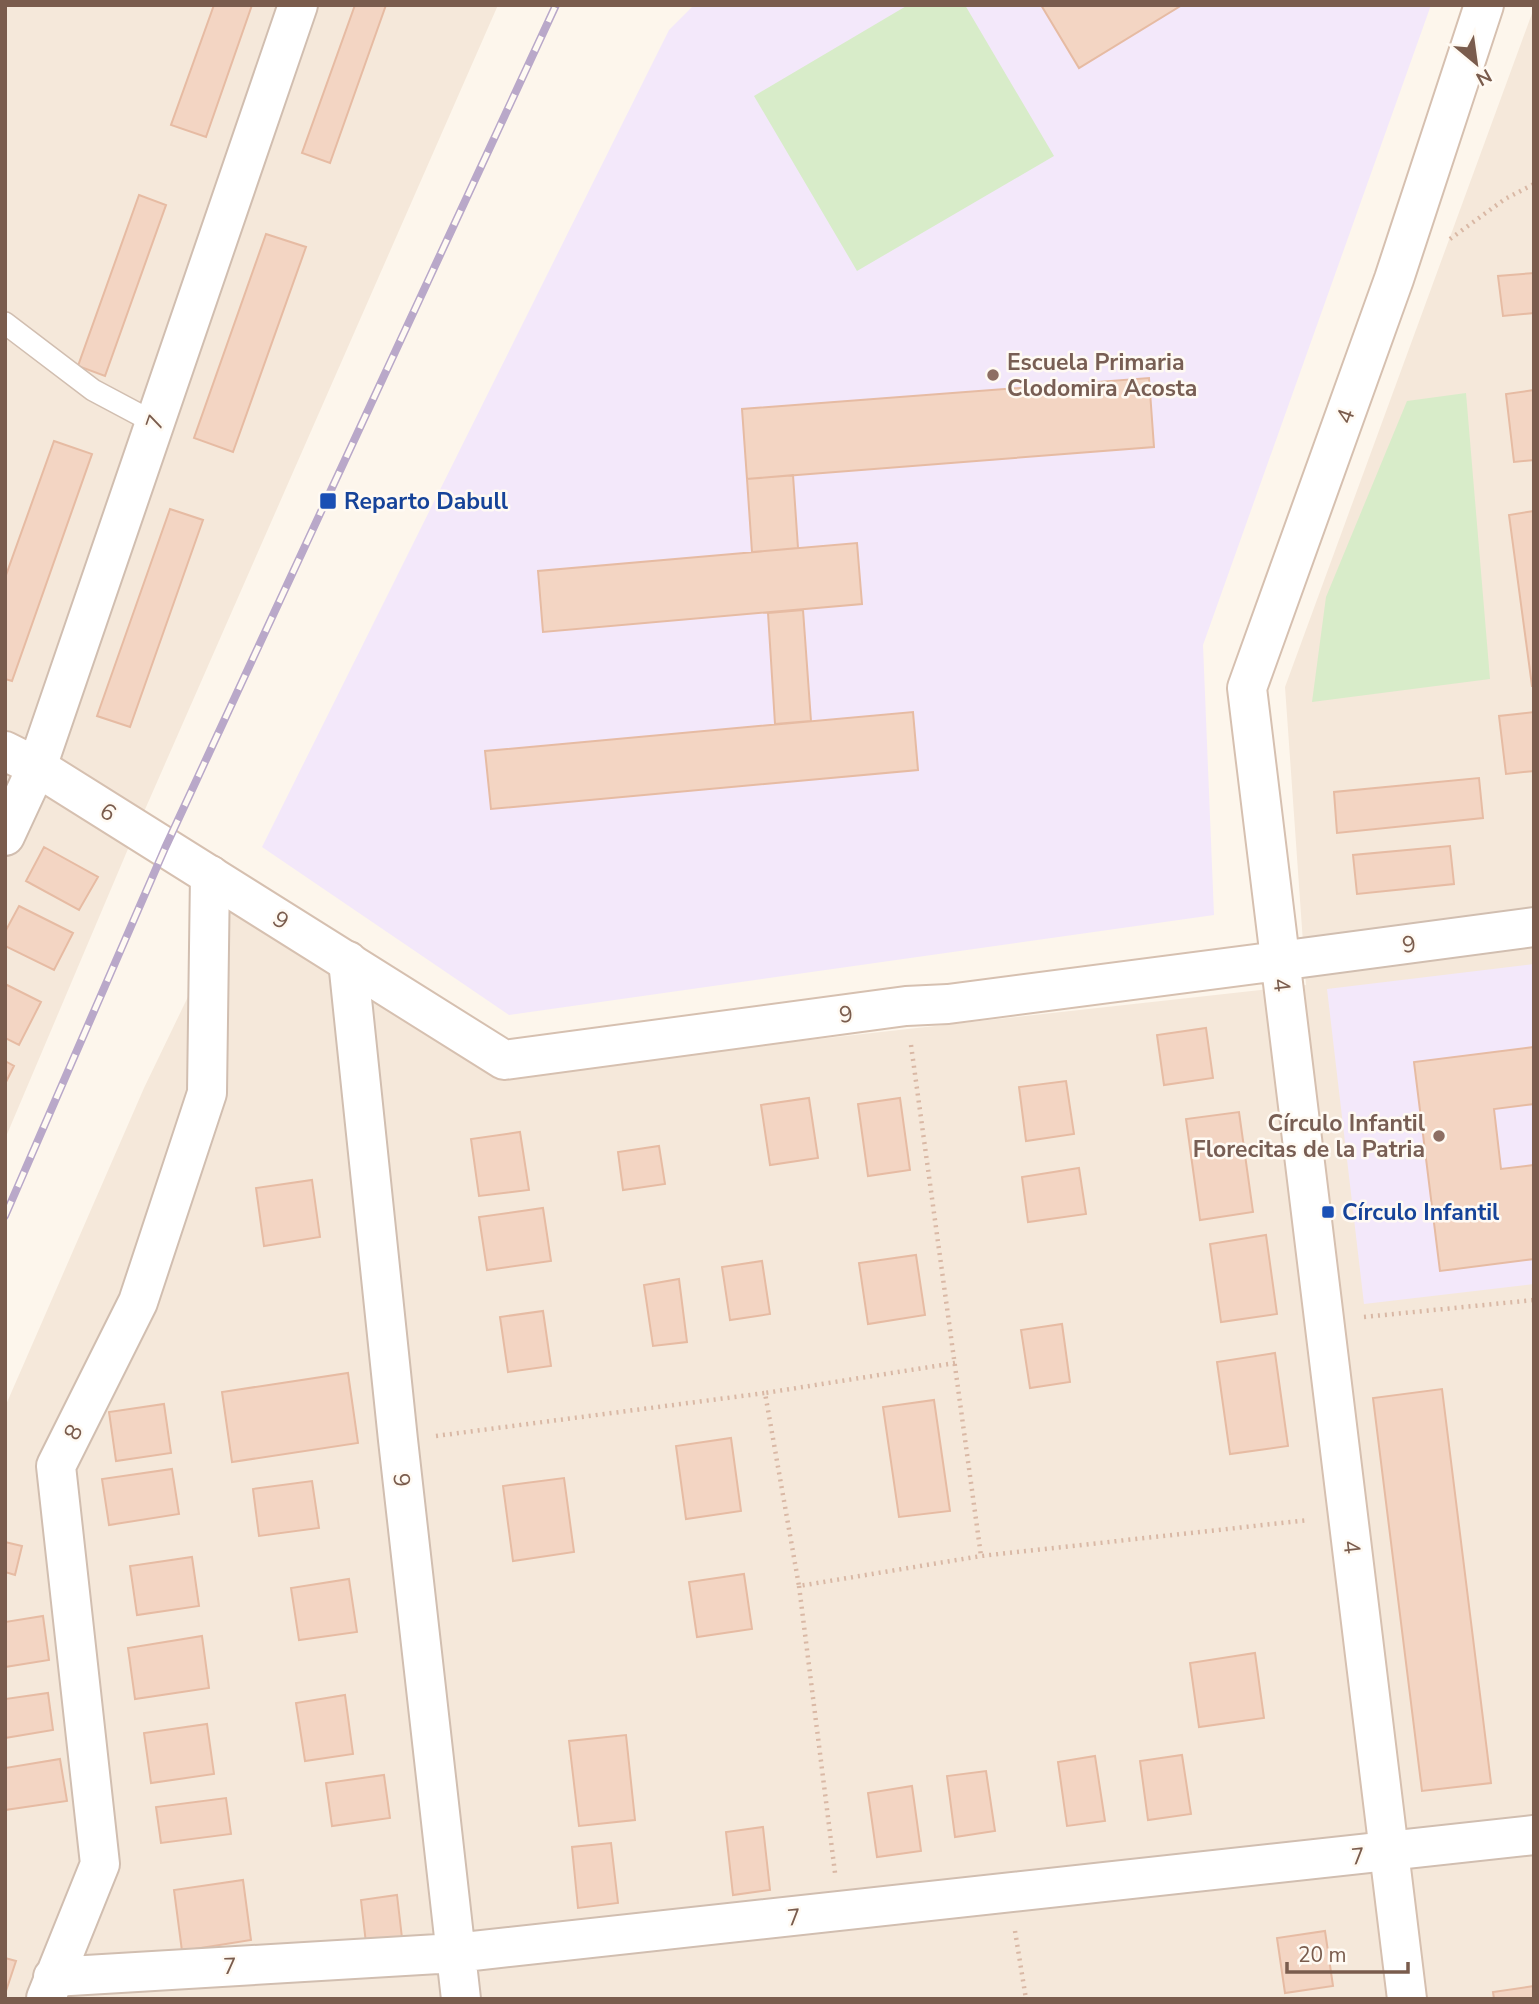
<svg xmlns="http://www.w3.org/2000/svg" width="1539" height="2004" font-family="'Nunito Sans',sans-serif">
	<rect width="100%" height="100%" fill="#fdf6ec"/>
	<path fill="#f5e8da" d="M5 5H498L136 830 5 1139Z
		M1534 8V1999H5V1407L144 1088 238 893 501 1074 1306 985 1285 687Z"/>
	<path fill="#f3e8fa" d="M694 5H1431L1203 645 1214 915 509 1015 262 847 669 30Z
		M1534 964V1284L1364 1304 1327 989Z"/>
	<path fill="#d8ecc9" d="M908 5H965L1054 156 857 271 754 96Z
		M1466 393 1490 679 1312 702 1326 597 1407 401Z"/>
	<path fill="#f3d5c3" stroke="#e6bba3" stroke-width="2" d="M214 5H252L206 137 171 125Z
		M355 5H386L330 163 302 153Z
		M1041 5H1182L1079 68Z
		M139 195 166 205 105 376 78 366Z
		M266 234 306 247 233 452 194 438Z
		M1534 273V313L1503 316 1498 276Z
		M1149 378 1154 447 747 479 742 409Z
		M1534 390V460L1514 462 1506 394Z
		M54 441 92 454 12 681 5 679V578Z
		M793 475 798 548 752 552 747 479Z
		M170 509 203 520 130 727 97 716Z
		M1534 511V686H1532L1509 515Z
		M857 543 862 604 543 632 538 571Z
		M803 610 811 721 775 724 768 613Z
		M913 712 918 770 491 809 485 751Z
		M1534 712V771L1506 774 1499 716Z
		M1479 778 1483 818 1337 833 1334 792Z
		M1450 846 1454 884 1357 894 1353 855Z
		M44 847 98 877 79 910 26 881Z
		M19 906 73 933 54 970 5 946V932Z
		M5 984 41 1002 19 1045 5 1038Z
		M1206 1028 1213 1078 1164 1085 1157 1035Z
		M1534 1047V1104L1494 1109 1501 1169 1534 1165V1259L1440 1271 1414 1062Z
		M5 1061 14 1066 5 1084Z
		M1066 1081 1074 1134 1026 1141 1019 1087Z
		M809 1098 818 1158 770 1165 761 1105Z
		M900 1098 910 1170 868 1176 858 1104Z
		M1239 1112 1253 1212 1200 1220 1186 1119Z
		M520 1132 529 1190 479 1196 471 1139Z
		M659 1146 665 1184 623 1190 618 1152Z
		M1079 1168 1086 1214 1028 1222 1022 1177Z
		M312 1180 320 1237 264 1246 256 1188Z
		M543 1208 551 1261 487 1270 479 1217Z
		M1266 1235 1277 1314 1221 1322 1210 1244Z
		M916 1255 925 1315 868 1324 859 1263Z
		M762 1261 770 1314 730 1320 722 1267Z
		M679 1279 687 1342 653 1346 644 1285Z
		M543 1311 551 1366 508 1372 500 1317Z
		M1062 1324 1070 1382 1030 1388 1021 1330Z
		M1275 1353 1288 1446 1230 1454 1217 1362Z
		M348 1373 358 1443 232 1462 222 1392Z
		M1442 1389 1491 1783 1422 1791 1373 1398Z
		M934 1400 950 1511 899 1517 883 1407Z
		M164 1404 171 1453 116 1461 109 1412Z
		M731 1438 741 1511 686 1519 676 1446Z
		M172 1469 179 1514 109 1525 102 1479Z
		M564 1478 574 1552 513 1561 503 1486Z
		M312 1481 319 1528 259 1536 253 1489Z
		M5 1542 22 1546 15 1575 5 1572Z
		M192 1557 199 1606 137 1615 130 1566Z
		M744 1574 752 1629 697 1637 689 1582Z
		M349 1579 357 1632 299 1640 291 1588Z
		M43 1616 49 1660 5 1667V1622Z
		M202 1636 209 1688 135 1699 128 1648Z
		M1255 1653 1264 1718 1199 1727 1190 1663Z
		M48 1693 53 1730 5 1738V1699Z
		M345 1695 353 1754 305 1761 296 1703Z
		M207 1724 214 1774 151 1783 144 1733Z
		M626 1735 635 1820 579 1826 569 1741Z
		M1182 1755 1191 1814 1148 1820 1140 1761Z
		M1095 1756 1105 1821 1067 1826 1058 1762Z
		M60 1759 67 1801 5 1810V1768Z
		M986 1771 995 1831 955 1837 947 1776Z
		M384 1775 390 1818 332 1826 326 1783Z
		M912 1786 921 1851 877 1857 868 1793Z
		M226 1798 231 1834 161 1843 156 1807Z
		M763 1827 770 1890 733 1895 726 1832Z
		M611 1843 618 1903 578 1908 572 1847Z
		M243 1880 251 1940 182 1951 174 1890Z
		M397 1895 402 1938 366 1943 361 1900Z
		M1325 1931 1333 1986 1285 1993 1277 1938Z
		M5 1958 16 1961 5 1994Z
		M1534 1986V1999H1494L1493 1992Z"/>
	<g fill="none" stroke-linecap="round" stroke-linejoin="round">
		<g stroke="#d1beb0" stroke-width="24">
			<path id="lane" d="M5 323 93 390 155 423"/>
		</g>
		<g stroke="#d1beb0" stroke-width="42">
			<path id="street" d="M5 836 37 767 298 5
				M348 961 398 1440 461 1999
				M1279 961 1534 927
				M53 1977 455 1953 1534 1835
				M46 1998 100 1864 56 1466 138 1302 207 1093 210 875"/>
		</g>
		<g stroke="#d6c0b0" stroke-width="42">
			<path id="secondary" d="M5 751 37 767 504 1060 906 1006 948 1004 1279 961
				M1407 1999 1247 688 1394 279 1484 5"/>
		</g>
		<path stroke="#d9b8a5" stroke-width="4.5" stroke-dasharray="2 5" stroke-linecap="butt" d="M1450 239 1505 199 1534 184
			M911 1045 981 1556
			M1364 1317 1534 1300
			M955 1363 765 1393 799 1586 981 1556 1309 1520
			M436 1436 765 1393
			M799 1586 835 1873
			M1015 1931 1026 1999"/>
		<use href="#lane" stroke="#fff" stroke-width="21"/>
		<use href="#street" stroke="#fff" stroke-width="38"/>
		<use href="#secondary" stroke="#fff" stroke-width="38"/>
		<g stroke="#b9a8c9" stroke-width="8">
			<path id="rail" d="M5 1216 165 848 556 5"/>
		</g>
		<use href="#rail" stroke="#fffaf3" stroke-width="5" stroke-dasharray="16" stroke-linecap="butt"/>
	</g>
	<g fill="#8d6e63" stroke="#fffaf3" stroke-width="2.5">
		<circle cx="993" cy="375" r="7"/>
		<circle cx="1439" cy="1136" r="7"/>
	</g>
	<g fill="#1a4fb4" stroke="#fffaf3" stroke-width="2.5">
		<rect x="319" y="492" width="18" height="18" rx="3.5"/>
		<rect x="1321" y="1205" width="14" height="14" rx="3.5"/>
	</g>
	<g text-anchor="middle" stroke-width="5" stroke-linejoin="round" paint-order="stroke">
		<g font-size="23" font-weight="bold" fill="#785e54" stroke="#fffaf3" text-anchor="start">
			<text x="1007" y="370">Escuela Primaria<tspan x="1007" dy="26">Clodomira Acosta</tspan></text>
			<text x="1425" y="1131" text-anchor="end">Círculo Infantil<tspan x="1425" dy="26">Florecitas de la Patria</tspan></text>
		</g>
		<g font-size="23" fill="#7a5c4d" stroke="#fffaf3">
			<text transform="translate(1345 416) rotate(-70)" y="8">4</text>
			<text transform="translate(155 422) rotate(-71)" y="8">7</text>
			<text transform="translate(108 812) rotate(32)" y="8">6</text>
			<text transform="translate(281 920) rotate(32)" y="8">9</text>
			<text transform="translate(1409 944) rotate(-8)" y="8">9</text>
			<text transform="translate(1282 985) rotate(83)" y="8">4</text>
			<text transform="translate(846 1014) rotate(-8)" y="8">9</text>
			<text transform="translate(73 1432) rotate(-63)" y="8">8</text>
			<text transform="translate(402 1480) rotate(-96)" y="8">6</text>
			<text transform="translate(1352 1547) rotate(83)" y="8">4</text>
			<text transform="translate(1358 1856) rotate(-6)" y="8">7</text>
			<text transform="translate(794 1917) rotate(-6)" y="8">7</text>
			<text transform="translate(230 1966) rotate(-3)" y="8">7</text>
		</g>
		<g font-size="23" font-weight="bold" fill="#164399" stroke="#fffaf3" text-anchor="start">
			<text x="344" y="509">Reparto Dabull</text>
			<text x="1342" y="1220">Círculo Infantil</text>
		</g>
	</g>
	<rect width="1539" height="2004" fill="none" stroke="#7a5c4d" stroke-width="14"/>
	<g transform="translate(1476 63) rotate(151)" stroke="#fffaf3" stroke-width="5" paint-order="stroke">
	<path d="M0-5L12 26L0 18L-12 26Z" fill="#7a5c4d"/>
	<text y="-10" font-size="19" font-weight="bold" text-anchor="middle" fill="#7a5c4d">N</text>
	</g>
	<path d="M1287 1962v10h121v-10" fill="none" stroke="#7a5c4d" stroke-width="3.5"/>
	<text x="1298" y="1962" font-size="21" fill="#7a5c4d" stroke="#fffaf3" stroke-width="5" paint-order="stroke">20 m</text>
</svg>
